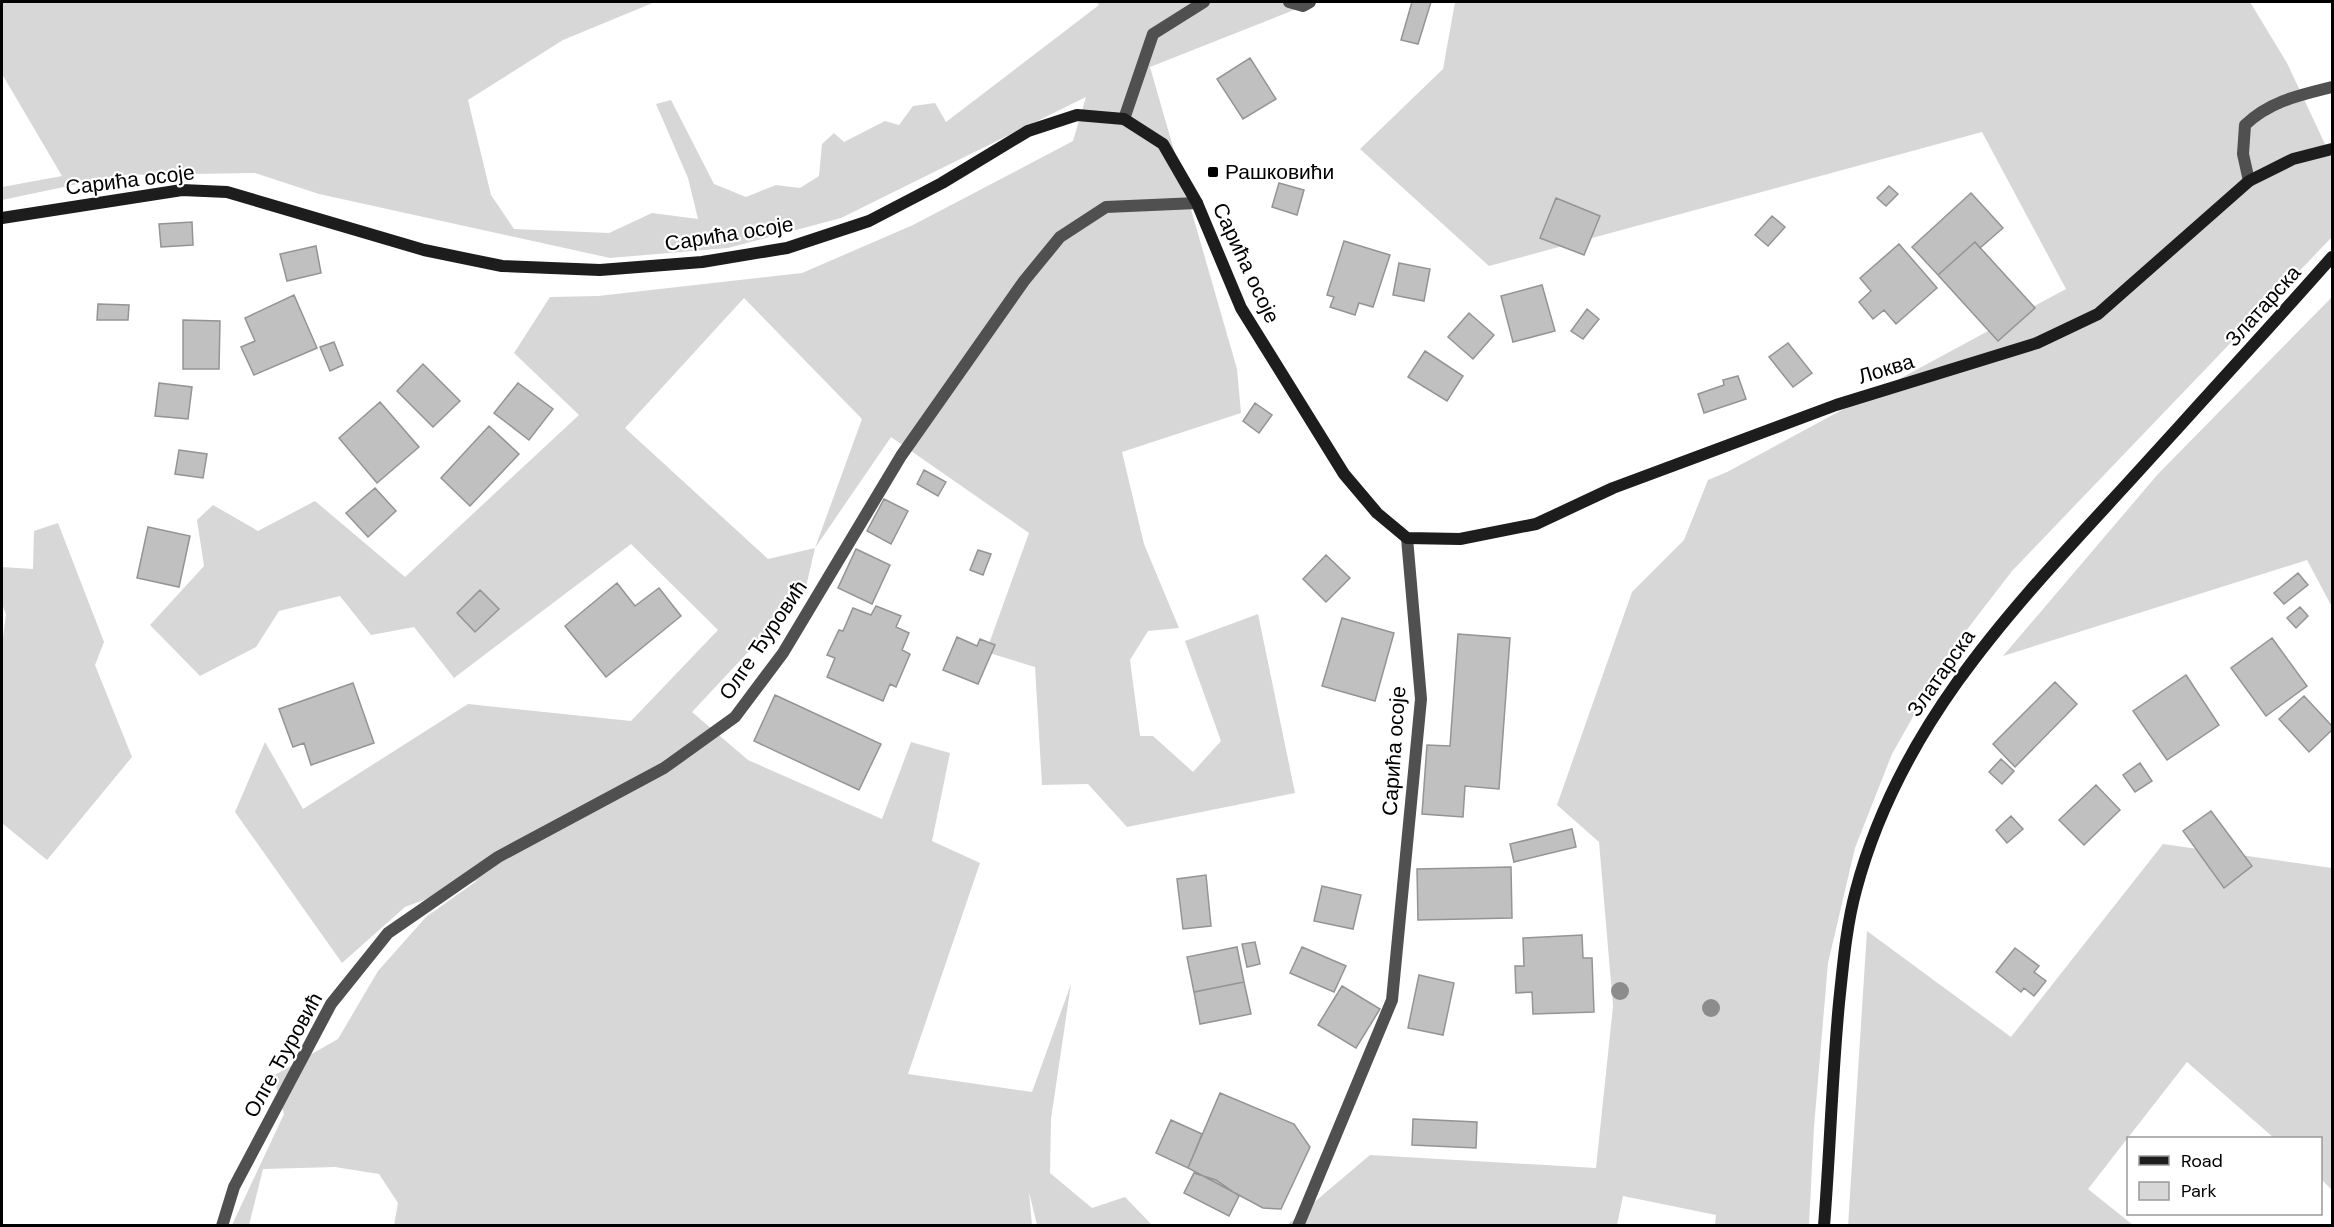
<svg xmlns="http://www.w3.org/2000/svg" width="2334" height="1227" font-family="'DM Sans',sans-serif">
	<rect width="100%" height="100%" fill="#fff"/>
	<path fill="#d7d7d7" fill-rule="evenodd" d="M2 2H655L563 40 468 100 491 195 514 229 609 233 652 213 698 219 688 178 656 104 671 100 714 184 746 197 776 185 800 188 819 176 822 144 834 133 844 142 885 121 899 125 913 106 935 103 946 122 1099 5 1097 2H1314L1150 67 1237 369 1241 413 1122 452 1144 544 1179 628 1148 631 1130 660 1140 736H1153L1193 772 1221 741 1185 641 1258 614 1295 793 1127 827 1088 784 1042 785 1035 667 986 652 1029 533 891 437 815 548 805 591 692 712 748 760 882 819 911 742 950 753 932 841 980 863 908 1074 1032 1092 1071 984 1051 1119 1050 1173 1092 1208 1125 1197 1152 1225H1037L1029 1192 1032 1225H394L398 1203 379 1174 335 1167 263 1169 249 1225H232L284 1114 273 1076 338 1039 378 971 426 917 478 880 405 907 342 963 235 812 265 742 303 809 468 704 631 721 718 630 631 544 454 678 414 627 371 635 340 596 279 611 256 647 200 676 150 625 204 566 197 520 213 505 258 531 315 501 405 577 579 415 514 353 550 297 598 296 802 273 913 225 1073 141 1086 97 841 218 728 248 610 258 319 194 255 173 121 175 2 200V187L62 176 2 74ZM744 298 862 419 815 548 768 559 625 428Z
		M1455 2H2250L2287 63 2332 159V237L2012 571 1949 653 1892 754 1855 848 1828 963 1814 1127 1809 1225H1715L1716 1215 1623 1196 1617 1225 1286 1226 1370 1155 1596 1168 1613 1006 1599 842 1557 805 1632 592 1684 540 1708 480 1727 472 2066 289 1982 132 1489 266 1360 149 1443 69Z
		M2332 297V607L2307 560 2003 656 2158 474Z
		M58 523 104 642 95 665 132 757 47 860 2 823V645L6 614 2 604V567L33 569 34 531Z
		M2163 844 2332 868V1190L2321 1179 2320 1138H2274L2187 1062 2088 1189 2133 1225 1848 1226 1867 931 2011 1037Z"/>
	<path fill="#c0c0c0" stroke="#949494" stroke-width="1.5" d="M1412 2H1431L1418 44 1401 40Z
		M1250 58 1276 99 1243 119 1217 79Z
		M1279 183 1304 190 1297 215 1272 207Z
		M1889 186 1898 194 1886 206 1877 198Z
		M1971 193 2003 228 1980 248 1975 242 1938 275 1912 247Z
		M1556 198 1600 216 1584 255 1540 238Z
		M1772 216 1785 227 1768 246 1755 235Z
		M192 222 193 245 161 247 159 224Z
		M1344 241 1390 255 1373 307 1359 303 1355 315 1330 307 1334 297 1327 295Z
		M1975 242 2035 308 1998 341 1938 275Z
		M1899 244 1937 288 1896 324 1884 310 1873 319 1859 302 1871 291 1860 278Z
		M316 246 321 273 287 281 280 254Z
		M1399 263 1430 269 1424 301 1393 295Z
		M1542 285 1555 331 1513 342 1501 296Z
		M294 295 317 348 254 375 241 347 255 341 245 318Z
		M98 304 129 305 128 320H97Z
		M1587 309 1599 319 1583 339 1571 331Z
		M1469 313 1494 335 1473 359 1448 337Z
		M183 320 220 321 219 369H183Z
		M334 342 343 365 330 371 320 347Z
		M1788 343 1812 373 1793 387 1769 357Z
		M1425 351 1463 376 1447 401 1408 377Z
		M423 364 460 401 433 427 397 391Z
		M1738 376 1746 399 1704 413 1698 394 1724 385 1723 380Z
		M159 383 192 387 188 419 155 416Z
		M518 383 553 409 529 440 494 413Z
		M380 402 419 447 377 483 339 438Z
		M1255 403 1272 415 1259 433 1243 421Z
		M489 426 519 454 470 506 441 478Z
		M179 450 207 454 203 478 175 474Z
		M924 470 946 482 938 496 917 484Z
		M375 488 396 511 368 537 346 513Z
		M884 499 908 511 891 544 867 531Z
		M148 527 190 536 179 587 137 578Z
		M856 549 890 565 872 604 838 588Z
		M978 550 991 554 983 575 970 570Z
		M1326 555 1350 578 1326 602 1303 579Z
		M2298 573 2308 585 2284 604 2274 593Z
		M617 583 635 606 659 588 681 616 606 677 565 626Z
		M480 590 499 609 475 632 457 613Z
		M876 606 901 616 896 627 909 633 902 650 910 654 896 687 890 684 883 701 827 677 835 658 827 655 839 630 843 631 853 608 871 615Z
		M2300 607 2308 616 2296 628 2287 618Z
		M1342 618 1394 633 1375 701 1322 686Z
		M1458 634 1510 638 1499 789 1465 786 1463 817 1422 814 1427 745 1450 746Z
		M957 637 977 646 980 639 995 645 978 684 943 670Z
		M2272 638 2307 686 2266 716 2231 668Z
		M2186 675 2219 725 2167 760 2133 711Z
		M2055 682 2077 704 2015 767 1993 744Z
		M353 683 374 743 311 765 304 743 293 747 279 709Z
		M775 695 881 744 859 790 754 741Z
		M2304 696 2332 726V730L2309 752 2279 719Z
		M2001 759 2014 771 2002 784 1989 772Z
		M2140 763 2152 781 2135 792 2123 775Z
		M2096 785 2120 810 2084 845 2059 820Z
		M2211 811 2252 866 2224 888 2183 831Z
		M2011 816 2023 829 2007 843 1996 830Z
		M1572 829 1576 847 1514 862 1510 844Z
		M1511 867 1512 918 1418 920 1417 869Z
		M1206 875 1211 926 1183 929 1177 879Z
		M1322 886 1361 895 1353 929 1314 921Z
		M1582 935 1583 958H1592L1594 1012 1533 1014 1532 992 1516 993 1515 966H1524L1523 938Z
		M1255 942 1260 964 1247 967 1242 944Z
		M1237 947 1244 982 1194 992 1187 957Z
		M1302 947 1346 966 1334 992 1290 973Z
		M2015 948 2039 966 2034 972 2046 981 2034 996 2024 988 2021 992 1996 972Z
		M1419 975 1454 983 1443 1035 1408 1028Z
		M1244 982 1251 1014 1200 1024 1194 992Z
		M1342 986 1380 1009 1356 1048 1318 1025Z
		M1220 1093 1294 1124 1310 1147 1281 1209 1263 1208 1188 1168Z
		M1413 1119 1477 1122 1476 1148 1412 1145Z
		M1171 1120 1202 1134 1188 1168 1156 1153Z
		M1194 1173 1216 1180 1239 1196 1229 1216 1184 1193Z"/>
	<g fill="none" stroke-linecap="round" stroke-linejoin="round">
		<path stroke="#505050" stroke-width="12" d="M1289 2 1303 6 1310 2
			M1124 119 1153 34 1204 2"/>
		<path stroke="#505050" stroke-width="12" d="M2249 181 2243 154 2245 125C2270 101 2300 95 2332 87
			M222 1226 234 1187 331 1004 388 933 498 857 664 768 735 717 783 653 901 456 1024 281 1060 237 1106 207 1197 203
			M1298 1226 1392 1000 1421 699 1407 538"/>
		<path stroke="#1d1d1d" stroke-width="12" d="M2 218 182 190 227 192 424 250 502 266 600 270 702 262 787 248 869 221 942 183 1028 131 1077 115 1124 119 1163 144 1197 203 1241 308 1344 474 1377 513 1407 538 1460 539 1536 524 1613 488 1836 405 2037 343 2098 314 2249 181 2293 159 2332 149
			M1824 1226C1830 1151 1832 1077 1839 1003 1843 966 1846 927 1856 890 1900 724 2012 609 2125 486 2194 410 2264 334 2332 257"/>
	</g>
	<g fill="#8c8c8c">
		<circle cx="1620" cy="991" r="9"/>
		<circle cx="1711" cy="1008" r="9"/>
	</g>
	<rect fill="#000" stroke="#fff" stroke-width="2" x="1207" y="166" width="12" height="12" rx="3"/>
	<g text-anchor="middle" stroke-width="4.5" stroke-linejoin="round" paint-order="stroke">
		<g font-size="21" fill="#000" stroke="#fff" text-anchor="start">
			<text x="1225" y="179">Рашковићи</text>
		</g>
		<g font-size="21" fill="#000" stroke="#fff">
			<text transform="translate(130 180) rotate(-7)" y="7">Сарића осоје</text>
			<text transform="translate(729 234) rotate(-9)" y="7">Сарића осоје</text>
			<text transform="translate(1246 263) rotate(65)" y="7">Сарића осоје</text>
			<text transform="translate(2263 306) rotate(-48)" y="7">Златарска</text>
			<text transform="translate(1886 369) rotate(-17)" y="7">Локва</text>
			<text transform="translate(763 640) rotate(-56)" y="7">Олге Ђуровић</text>
			<text transform="translate(1941 673) rotate(-55)" y="7">Златарска</text>
			<text transform="translate(1394 751) rotate(-86)" y="7">Сарића осоје</text>
			<text transform="translate(283 1055) rotate(-61)" y="7">Олге Ђуровић</text>
		</g>
	</g>
	<rect width="2334" height="1227" fill="none" stroke="#000000" stroke-width="6"/>
	<rect x="2127" y="1137" width="195" height="78" fill="#ffffff" stroke="#999999" stroke-width="1.5"/>
	<rect x="2139" y="1156" width="30" height="9" fill="#1d1d1d" stroke="#999999" stroke-width="1.5"/>
	<text x="2181" y="1167" font-size="18" fill="#000000">Road</text>
	<rect x="2139" y="1182" width="30" height="18" fill="#d7d7d7" stroke="#999999" stroke-width="1.5"/>
	<text x="2181" y="1197" font-size="18" fill="#000000">Park</text>
</svg>
